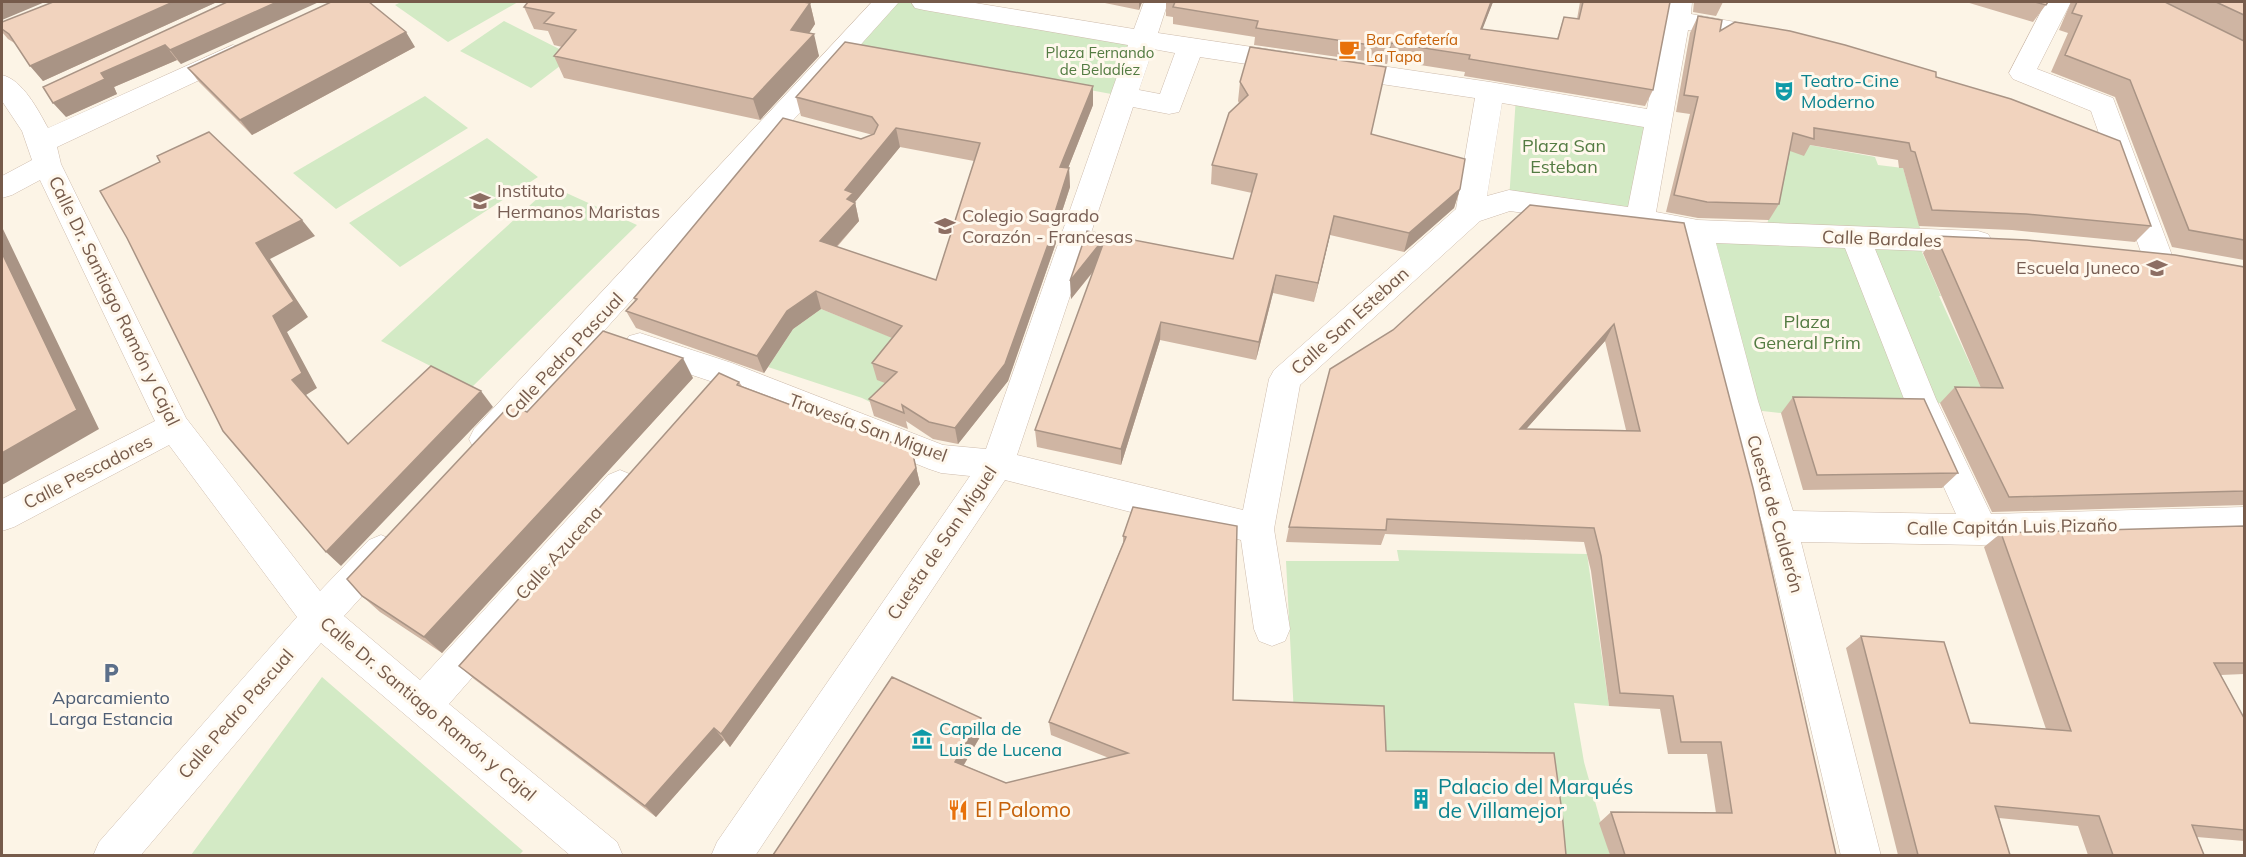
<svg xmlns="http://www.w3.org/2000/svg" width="2246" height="857" font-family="Mulish,sans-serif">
	<rect width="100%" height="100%" fill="#fcf4e6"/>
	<path fill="#d3eac5" d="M401 2H518L448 42 395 5Z
		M886 2H924L1142 39 1122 96 848 45Z
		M504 21 573 56 531 88 460 51Z
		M425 96 468 128 336 209 293 173Z
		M1516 97 1659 120 1640 219 1509 200Z
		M487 138 538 177 400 267 349 223Z
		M1804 144 1875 157 1878 165 1903 168 1922 235 1766 230 1783 150Z
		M551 186 637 225 472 387 381 341Z
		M1698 231 1856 238 1927 413H1781L1745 409Z
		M1868 243 1919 245 1941 296H1939L1988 403H1933Z
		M821 309 906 343 901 389 882 408 862 398 768 367 793 329Z
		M1397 550 1587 554 1609 706 1574 703 1584 762 1610 855H1506L1380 763 1294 715 1286 561H1399Z
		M322 677 523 851 518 856 191 855Z"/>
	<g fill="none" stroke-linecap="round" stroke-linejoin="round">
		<g stroke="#cebcad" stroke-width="1">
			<path id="street" d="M872 2H899L498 449 486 453 474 449 469 439 474 429Z
				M911 2H969L1134 29 1144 2H1168L1158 33 1293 53 1302 56 1306 62 1302 68 1293 71 1200 57 1179 112 1169 114 1133 107 1017 455 1243 510 1269 379 1274 370 1456 209 1475 98 1341 78 1332 75 1328 69 1332 63 1341 60 1490 82 1647 109 1667 2H1692L1691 14 1768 28 1777 30 1781 36 1777 42 1768 44 1688 30 1656 212 1698 220 1978 231 1988 234 1993 242 1988 250 1978 253 1875 249 1936 399 1991 514 2244 507V537L1981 545 1801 542 1881 856H1841L1763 526 1726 401 1685 239 1640 230 1510 211 1480 221 1300 385 1274 529 1290 629 1285 641 1272 646 1259 641 1254 629 1241 540 1005 480 755 856H711L717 842 970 476 941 473 929 469 710 381 629 354 624 345 629 336 640 333 732 363 943 445 986 449 1128 45 924 10 915 8ZM1153 49 1175 53 1160 94 1139 90ZM1502 103 1644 127 1628 207 1509 190 1487 196ZM1716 243 1845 248 1904 399 1956 514 1793 511 1758 401Z
				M2046 2H2071L2037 69 2113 98 2173 258 2169 266 2158 269 2147 266 2143 258 2091 111 2013 79 2009 73Z
				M233 45 242 48 246 54 242 60 57 147 61 164 186 418 320 591 369 540 381 535 393 540 399 551 393 562 344 616 420 680 608 475 620 470 632 475 637 485 632 495 449 704 617 842 623 856H571L321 643 140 856H93L99 842 297 617 169 445 14 527 2 531V499L155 421 40 180 12 195 2 198V176L32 160 22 131 2 101V75C23 80 38 110 48 128Z"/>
		</g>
		<use href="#street" fill="#fff" fill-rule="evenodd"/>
	</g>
	<path fill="#cfb5a3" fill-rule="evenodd" d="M53 2H217L43 81 16 44 8 39 2 32V22Z
		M227 2 181 64 177 60 114 87 117 94 66 117Z
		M1100 2H1142L1139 10Z
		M1166 2H1493L1482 29 1557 39 1564 17 1577 19 1580 2H1670L1653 90 1645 106 1464 76 1465 72 1388 60 1387 64 1254 45 1255 37 1173 24V17L1166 16Z
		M1694 2H1723L1716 16 1693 12Z
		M1966 2H2048L2033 22Z
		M2071 2H2244V260L2172 247 2115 97 2051 72 2068 33 2059 30Z
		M810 3 815 24 809 33 819 56 760 120 564 78 554 56 562 47 554 45 548 31 534 29 524 7Z
		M1698 16 1720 31 1936 77 2151 226 2135 242 2012 230 1919 226 1903 168H1899L1898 160 1810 145 1804 156 1790 151 1779 204 1769 220 1698 218 1666 212 1690 114 1676 112 1690 33Z
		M415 47 252 135 199 82 188 68Z
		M1240 82 1371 134 1460 189 1454 208 1404 252 1330 235 1314 302 1273 293 1256 360 1160 340 1121 465 1037 447 1035 430 1093 272 1071 299 1087 231 1233 259 1252 193 1211 184 1212 165 1239 103 1238 101Z
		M1093 86V105L1068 168H1069L1070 187 1055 233 1056 243 1008 381 958 444 933 439 906 421 908 429 874 416 869 399 885 383 877 380 872 363 892 338 821 309 793 329 764 373 636 328 626 311 635 301 634 298 861 139 873 135 801 116 796 97ZM900 147 974 161 936 280 837 247 859 221 855 202Z
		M1684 223 1836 855H1610L1599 823 1611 812 1716 813 1707 754H1668L1660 709 1609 706 1591 571 1584 542 1385 534 1381 545 1286 542 1289 527ZM1605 341 1626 430 1526 429Z
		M1936 236 2244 267V505L1992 512 1940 403 1955 387 1981 388 1923 253Z
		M693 378 442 653 380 612 362 596 527 412Z
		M739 382 742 386 912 450 920 484 730 747 724 740 656 817 474 679 459 666Z
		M1793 397 1958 473 1942 488 1803 490 1781 413Z
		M1133 507 1233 700 1384 706 773 855 984 730 964 765 1006 783 1109 758 1051 735 1049 722 1123 543V536Z
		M2244 526V674L2221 675 2244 718V841L2197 837 2204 855H2088L2078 826 1999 818 2010 855H1898L1846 648 1861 636 1970 723 2046 729 1984 547 2001 533Z"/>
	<path fill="#a99485" d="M2 2H45L2 20Z
		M173 2H217L43 81 30 66Z
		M277 2H319L181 64 170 50Z
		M1139 2H1142L1139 10Z
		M1491 2H1493L1476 46 1481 29Z
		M810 3 815 24 797 52 791 30Z
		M406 32 415 47 252 135 240 120Z
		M814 34 819 56 760 120 753 99Z
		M165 45 177 60 114 87 117 94 66 117 53 103 101 73Z
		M1093 86V105L1061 186 1060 167Z
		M896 128 900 147 855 202 859 221 825 259 820 241 845 190Z
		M1069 168 1070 187 1055 233 1056 243 1008 381 958 444 955 428Z
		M1460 189 1454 208 1404 252 1409 233Z
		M1334 216 1330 235 1314 302 1318 283Z
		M302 220 315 236 270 259 308 317 287 332 317 388 306 395 362 459 292 380 273 316 256 243Z
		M2 227 99 429 2 485Z
		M1106 236V255L1071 299 1070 281Z
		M1276 275 1273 293 1256 360 1259 342Z
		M816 291 821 309 793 329 764 373 757 356 787 311Z
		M1161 322 1160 340 1121 465V449Z
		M1614 324 1605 341 1512 445 1520 429Z
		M683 358 693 378 442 653 424 637Z
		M481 391 493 407 341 566 326 552Z
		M912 450 920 484 730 747 721 734Z
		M981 718 984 730 959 773 955 762Z
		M714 728 724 740 656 817 645 806Z"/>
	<path fill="#f1d3be" stroke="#a99485" stroke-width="1.5" fill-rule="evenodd" d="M53 2H173L30 66 9 34 2 29V22Z
		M227 2H277L170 50 165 45 101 73 105 79 53 103 43 87Z
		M331 2H369L406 32 240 120 188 68Z
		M528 2H803L810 3 791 30 814 34 753 99 554 56 576 30 544 23 554 13 524 7Z
		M1175 2H1491L1481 29 1558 39 1564 17 1579 19 1583 2H1670L1653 90 1469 59 1470 55 1391 43 1390 48 1256 28 1258 21 1173 7Z
		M2035 2H2048L2046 5Z
		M2077 2H2165L2244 41V240L2189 230 2130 80 2065 55 2082 16 2072 13Z
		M2216 2H2244V15Z
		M1698 16 1722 20 1720 31 1735 22 1790 31 1845 45 1936 72V77L2011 99 2120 141 2151 226 2026 214 1932 210 1915 152 1911 151 1909 143 1814 128V139L1793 133 1779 204 1707 202 1674 195 1698 97 1684 95Z
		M845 42 1093 86 1060 167 1069 168 1051 225H1055L1005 364 955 428 929 422 902 405 904 413 869 399 897 372 872 363 902 326 816 291 787 311 757 356 626 311 637 299 634 298 783 118 861 139 874 134 878 125 872 117 796 97ZM896 128 980 143 936 280 820 241 855 203 847 199 853 193 845 190Z
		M1250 47 1386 67 1371 134 1465 159 1460 189 1409 233 1334 216 1318 283 1276 275 1259 342 1161 322 1121 449 1035 430 1106 236 1070 281 1087 231 1233 259 1257 174 1212 165 1229 113 1248 95 1240 82Z
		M209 132 302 220 256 243 294 301 273 316 302 373 292 380 348 444 431 366 481 391 326 552 223 431 127 238 100 191 160 162 157 156Z
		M1530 205 1684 223 1753 488 1836 855H1625L1611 812 1732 813 1721 742H1681L1673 696 1620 693 1601 556 1594 528 1387 519 1386 530 1289 527 1330 369 1393 330ZM1614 324 1640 431 1520 429Z
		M1936 236 2027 240 2175 255 2244 267V491L2009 497 1955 387 2003 388Z
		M2 253 77 410 2 453Z
		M603 331 683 358 424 637 362 596 347 579 511 404 527 412Z
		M719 373 739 382 737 385 912 450 916 468 721 734 714 728 645 806 459 666Z
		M1793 397 1924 399 1958 473 1817 475Z
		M1133 507 1237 526 1233 700 1384 706 1386 751 1554 753 1562 812 1566 855H773L892 677 981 718 955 762 1006 783 1128 753 1049 722 1126 537 1123 536Z
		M2244 526V663H2214L2244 718V830L2192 825 2204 855H2113L2099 816 1995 806 2010 855H1918L1861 636 1944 642 1970 723 2071 731 2001 533Z"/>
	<defs>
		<g id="cafe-bare" transform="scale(1.62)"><path d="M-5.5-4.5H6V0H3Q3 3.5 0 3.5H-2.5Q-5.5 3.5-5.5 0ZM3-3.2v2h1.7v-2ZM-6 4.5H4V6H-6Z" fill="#e8710a" stroke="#fff8ed" stroke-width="2.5" paint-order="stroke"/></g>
		<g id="theatre-bare" transform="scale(1.62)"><path d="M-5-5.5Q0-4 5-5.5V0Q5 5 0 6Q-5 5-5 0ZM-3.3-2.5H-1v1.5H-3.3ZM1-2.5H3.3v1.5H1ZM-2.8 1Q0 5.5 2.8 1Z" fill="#0f9aa8" stroke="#fff8ed" stroke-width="2.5" paint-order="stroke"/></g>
		<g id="school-bare" transform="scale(1.62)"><path d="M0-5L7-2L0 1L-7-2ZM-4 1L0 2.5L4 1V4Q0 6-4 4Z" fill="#8d6e63" stroke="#fff8ed" stroke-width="2.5" paint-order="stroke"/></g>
		<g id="parking-bare" transform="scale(1.62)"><path d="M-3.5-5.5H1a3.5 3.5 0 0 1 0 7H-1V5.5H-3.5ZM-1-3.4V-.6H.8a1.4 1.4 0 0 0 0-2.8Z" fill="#5c6f8a" stroke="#fff8ed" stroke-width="2.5" paint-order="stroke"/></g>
		<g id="museum-bare" transform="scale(1.62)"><path d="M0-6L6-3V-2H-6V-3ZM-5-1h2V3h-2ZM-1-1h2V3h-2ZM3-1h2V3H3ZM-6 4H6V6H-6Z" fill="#0f9aa8" stroke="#fff8ed" stroke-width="2.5" paint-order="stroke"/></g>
		<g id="building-bare" transform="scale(1.62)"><path d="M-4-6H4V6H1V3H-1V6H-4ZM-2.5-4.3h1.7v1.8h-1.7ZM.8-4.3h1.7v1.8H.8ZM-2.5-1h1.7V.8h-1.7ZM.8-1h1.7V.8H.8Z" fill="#0f9aa8" stroke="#fff8ed" stroke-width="2.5" paint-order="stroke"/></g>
		<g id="restaurant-bare" transform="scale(1.62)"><path d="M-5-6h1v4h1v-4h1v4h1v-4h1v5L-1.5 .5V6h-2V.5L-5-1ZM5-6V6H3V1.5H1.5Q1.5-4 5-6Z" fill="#e8710a" stroke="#fff8ed" stroke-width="2.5" paint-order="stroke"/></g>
	</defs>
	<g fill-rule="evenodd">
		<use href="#cafe-bare" x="1349" y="49"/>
		<use href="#theatre-bare" x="1784" y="91"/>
		<use href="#school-bare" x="480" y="201"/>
		<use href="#school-bare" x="945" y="226"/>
		<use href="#school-bare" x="2157" y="268"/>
		<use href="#parking-bare" x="111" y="673"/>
		<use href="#museum-bare" x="922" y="739"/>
		<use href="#building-bare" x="1421" y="799"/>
		<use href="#restaurant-bare" x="958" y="810"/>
	</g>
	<g text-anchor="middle" stroke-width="6" stroke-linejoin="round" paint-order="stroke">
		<g font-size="15" fill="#c56008" stroke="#fff8ed" text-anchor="start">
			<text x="1366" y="45">Bar Cafetería<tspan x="1366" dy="17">La Tapa</tspan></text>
		</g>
		<g font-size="15" fill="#537b42" stroke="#fff8ed">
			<text x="1100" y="58">Plaza Fernando<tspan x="1100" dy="17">de Beladíez</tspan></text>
		</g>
		<g font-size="18" fill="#0d838f" stroke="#fff8ed" text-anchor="start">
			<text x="1801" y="87">Teatro-Cine<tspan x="1801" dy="21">Moderno</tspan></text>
			<text x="939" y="735">Capilla de<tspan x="939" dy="21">Luis de Lucena</tspan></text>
		</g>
		<g font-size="18" fill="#537b42" stroke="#fff8ed">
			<text x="1564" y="152">Plaza San<tspan x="1564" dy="21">Esteban</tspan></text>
			<text x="1807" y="328">Plaza<tspan x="1807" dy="21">General Prim</tspan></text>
		</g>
		<g font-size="18" fill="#785e54" stroke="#fff8ed" text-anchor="start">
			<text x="497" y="197">Instituto<tspan x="497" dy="21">Hermanos Maristas</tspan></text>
			<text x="962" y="222">Colegio Sagrado<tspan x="962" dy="21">Corazón - Francesas</tspan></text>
			<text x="2140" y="274" text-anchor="end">Escuela Juneco</text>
		</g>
		<g font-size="18" fill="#765b4b" stroke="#fff8ed">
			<text transform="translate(1882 239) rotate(2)" y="6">Calle Bardales</text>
			<text transform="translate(114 301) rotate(64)" y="6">Calle Dr. Santiago Ramón y Cajal</text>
			<text transform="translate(1350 321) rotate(-42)" y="6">Calle San Esteban</text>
			<text transform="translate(564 356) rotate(-47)" y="6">Calle Pedro Pascual</text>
			<text transform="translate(868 428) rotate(20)" y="6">Travesía San Miguel</text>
			<text transform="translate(88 472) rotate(-27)" y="6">Calle Pescadores</text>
			<text transform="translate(1775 514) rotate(74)" y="6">Cuesta de Calderón</text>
			<text transform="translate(2012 527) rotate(-1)" y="6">Calle Capitán Luis Pizaño</text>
			<text transform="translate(942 543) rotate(-56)" y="6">Cuesta de San Miguel</text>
			<text transform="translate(559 553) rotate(-48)" y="6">Calle Azucena</text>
			<text transform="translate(428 709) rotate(40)" y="6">Calle Dr. Santiago Ramón y Cajal</text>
			<text transform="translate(236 714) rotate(-49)" y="6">Calle Pedro Pascual</text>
		</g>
		<g font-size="18" fill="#4e5e75" stroke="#fff8ed">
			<text x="111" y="704">Aparcamiento<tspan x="111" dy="21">Larga Estancia</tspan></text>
		</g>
		<g font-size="21" fill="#0d838f" stroke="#fff8ed" text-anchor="start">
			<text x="1438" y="794">Palacio del Marqués<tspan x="1438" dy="24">de Villamejor</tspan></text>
		</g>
		<g font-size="21" fill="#c56008" stroke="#fff8ed" text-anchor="start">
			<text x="975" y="817">El Palomo</text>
		</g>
	</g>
	<rect width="2246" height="857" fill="none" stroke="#765b4b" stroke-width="6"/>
</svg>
